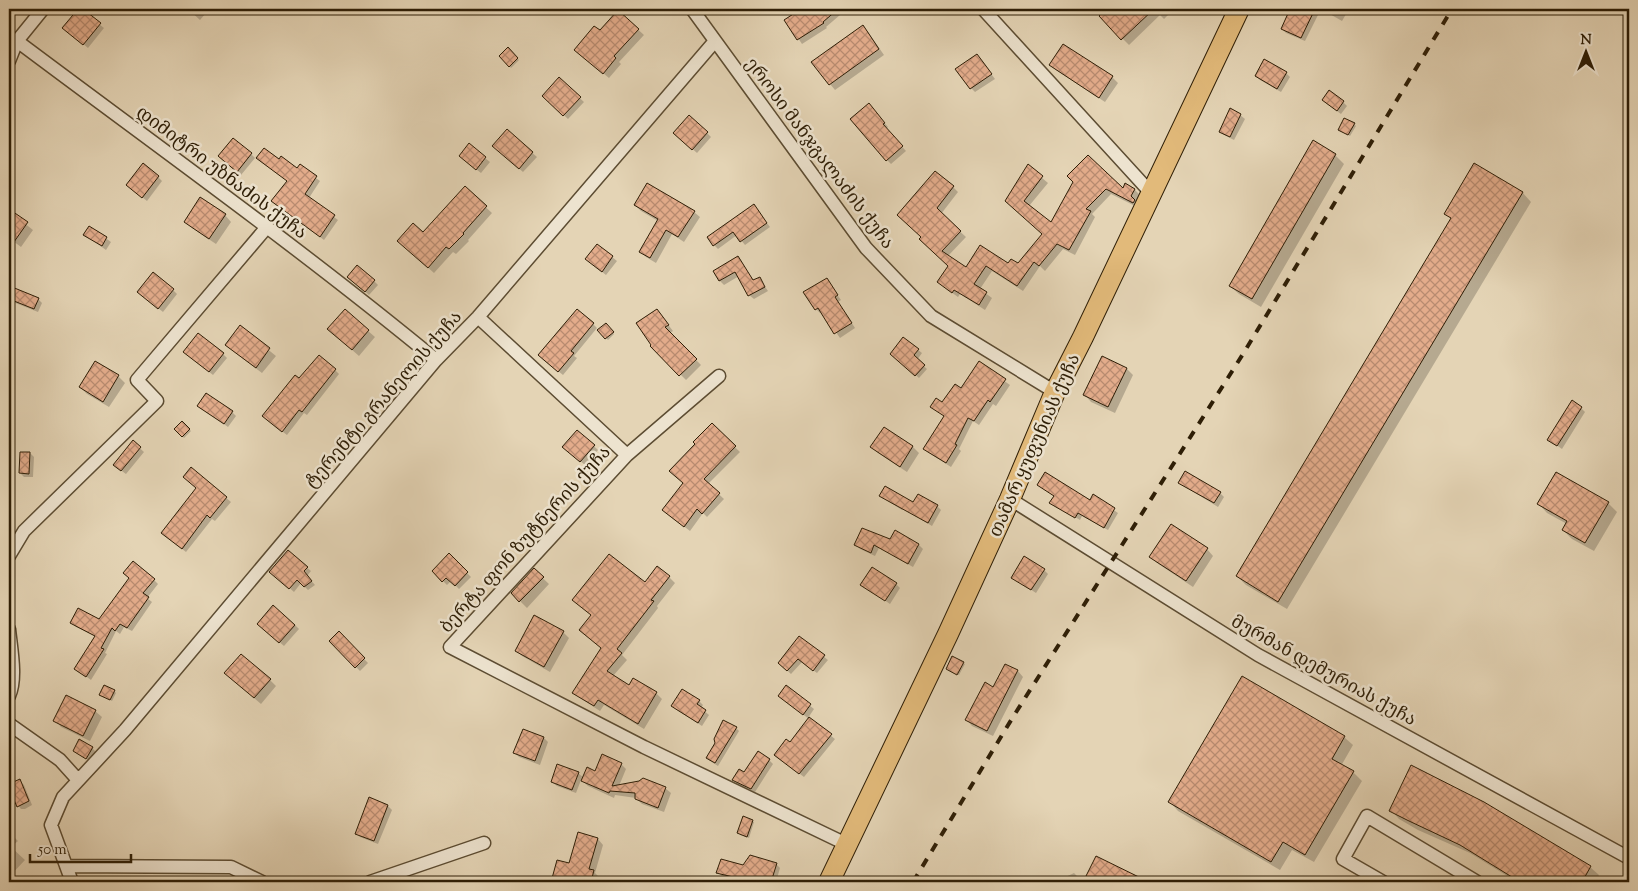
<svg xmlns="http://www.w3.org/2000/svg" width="1638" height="891" font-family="'Sorts Mill Goudy','Noto Serif Georgian',serif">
	<defs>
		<pattern id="building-cross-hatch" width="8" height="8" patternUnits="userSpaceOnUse" patternTransform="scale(1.25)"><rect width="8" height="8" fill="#e3ac8b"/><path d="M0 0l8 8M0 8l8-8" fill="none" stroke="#b88b70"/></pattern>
	</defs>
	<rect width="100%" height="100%" fill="#e4d4b5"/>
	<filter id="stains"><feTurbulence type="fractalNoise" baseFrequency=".004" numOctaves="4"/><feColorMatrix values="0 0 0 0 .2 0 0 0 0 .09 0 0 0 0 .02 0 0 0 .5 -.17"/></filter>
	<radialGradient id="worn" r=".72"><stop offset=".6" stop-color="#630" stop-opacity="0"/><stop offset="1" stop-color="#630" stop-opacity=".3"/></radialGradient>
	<path fill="#0003" d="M80 9 104 28 88 48 64 28Z
		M190 9H200L206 13 200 20 189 10Z
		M804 9H847L826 27 827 28 802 44 786 20Z
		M1108 9H1174L1164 19 1160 15 1129 45 1100 16Z
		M1306 9H1321L1305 41 1286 33 1282 29 1303 15Z
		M1321 9H1349L1342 21Z
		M619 12 644 35 619 62 621 64 609 78 581 55Z
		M863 27 868 32 884 55 835 90 830 84Z
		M1063 46 1112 77 1118 83 1105 102 1056 70 1051 65Z
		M508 49 519 60 511 68 500 56Z
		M977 55 995 79 975 92 971 88Z
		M1286 73 1290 77 1281 92 1260 80 1256 76Z
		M559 79 584 102 568 119 543 96Z
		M1343 102 1347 106 1341 114 1327 104Z
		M873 109 888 127 886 129 906 151 891 164 887 160Z
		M1240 115 1245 119 1234 140 1224 135 1220 131Z
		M1354 124 1356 126 1350 136 1341 131Z
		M507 131 537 157 523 172 498 150Z
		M707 133 711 137 697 153 679 137Z
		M469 145 490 162 481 173 464 160Z
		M251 154 255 158 241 175 223 160Z
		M1335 155 1344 164 1261 307 1239 294 1230 286Z
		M1474 165 1523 193 1531 202 1287 609 1246 585 1237 576 1451 219 1446 214Z
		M300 166 320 181 309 198 338 220 324 240 277 205 288 181Z
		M1028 166 1048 183 1029 206 1051 224 1075 182 1123 190H1135L1140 195 1139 208 1111 194 1092 214 1095 217 1075 255 1063 249 1045 271 1040 266 1023 291 992 271 980 289 992 298 985 310 960 294 958 297 944 287 949 266 922 237 904 221 953 187 958 192 941 214 966 237 948 256 966 269 980 247 1009 265H1018L1043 234 1012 206Z
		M158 177 162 181 147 201 132 189Z
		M465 188 492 213 468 240 469 241 456 254 453 252 434 273 405 247 423 233Z
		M635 205 694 212 700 217 684 242 672 234 656 263 646 257 641 252 658 221 641 211Z
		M757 210 770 227 745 245 737 235 718 249 714 245Z
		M9 211 33 230 21 247 9 238Z
		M225 215 231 222 216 244 192 228 185 222Z
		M90 227 111 242 106 250 85 235Z
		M597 245 617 261 606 275 591 263Z
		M737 257 754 281 759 278 768 291 754 299 749 295 739 276 724 285 720 281 714 271Z
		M826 279 841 300 838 302 855 328 840 338 822 312 820 313 816 309Z
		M353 281H374L378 285 369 295Z
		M13 289 38 299 42 303 38 312 13 302 9 298Z
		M173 290 177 294 163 312 143 296Z
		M657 310 673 331 670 333 701 365 686 380 652 346Z
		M345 311 375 337 359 356 335 335Z
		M593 324 597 328 574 356 577 358 563 375 543 359Z
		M606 324 614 334 608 340 599 330Z
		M240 327 276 356 262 373 233 351Z
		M903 338 922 353 917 360 927 369 919 378 895 357Z
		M223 354 227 358 213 375 188 355Z
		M96 362 118 376 125 383 109 407 87 394 80 387Z
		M979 363 1010 385 996 406 993 404 979 425 973 421 959 449 961 451 951 467 929 453 924 449 945 417 932 407 943 404 961 390Z
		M1127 369 1133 375 1115 413 1091 402 1085 395Z
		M335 370 339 374 307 415 304 413 287 435 267 420 300 380Z
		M198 406 232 412 236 416 228 427Z
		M1581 408 1585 412 1562 449 1549 440Z
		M182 423 191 431 184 438 176 430Z
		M712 425 740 452 708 484 724 499 707 517 703 513 690 531 669 515Z
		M884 428 913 447 919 453 907 472 878 453 872 447Z
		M578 431 598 450 585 465 568 451Z
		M133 442 144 452 126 474 119 469Z
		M30 453 34 457 33 477H24L20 473Z
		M192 469 231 502 215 521 212 519 186 552 167 537 198 488Z
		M1180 482 1220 493 1224 497 1218 507 1184 486Z
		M1038 485 1090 501 1093 496 1118 513 1108 530 1082 516 1080 520 1053 504 1054 496Z
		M880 496 914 504 937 506 941 510 932 526 903 509 902 510Z
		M1608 503 1617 512 1594 551 1572 539 1563 530 1567 524 1547 513 1539 504Z
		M896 532 919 545 923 549 913 567 879 548 875 556 860 549 856 545 890 541Z
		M1207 549 1213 556 1193 587 1157 563 1151 557Z
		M288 551 311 571 307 576 315 585 308 590 301 583 294 592 275 575Z
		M449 555 471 577 459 589 451 581 447 585 433 571Z
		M534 570 549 584 527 608 512 593Z
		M1044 570 1048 574 1036 593 1012 577Z
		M669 577 675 583 657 606 658 608 622 655 627 660 613 676 630 686 656 693 662 699 644 729 604 705 600 711 580 698 574 693 602 649 592 616 574 600Z
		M130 578 154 580 158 584 147 598 152 602 132 631 124 627 120 634 116 631 105 653 107 654 91 680 76 669 96 637 76 627 72 623 99 621Z
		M896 584 900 588 890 604 862 585Z
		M535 617 563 632 569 638 550 672 522 656 516 650Z
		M295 625 299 629 284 646 263 628Z
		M339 633 368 663 360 671 330 641Z
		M799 637 828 660 817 673 802 662 791 674 779 663Z
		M963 663 965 664 959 675 949 670Z
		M1006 665 1018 671 1023 677 993 736 972 726 967 720 994 688Z
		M232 679 270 680 276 686 261 704Z
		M787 687 814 709 808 718 835 739 804 777 780 759 809 719 784 700Z
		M114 691 116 693 112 701 100 695Z
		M699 701 703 705 701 708 709 715 702 726 677 710Z
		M95 711 102 717 90 741 61 727 55 720Z
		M736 728 739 731 718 766 710 761 707 758 716 743Z
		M523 730 544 738 548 742 540 765 519 757 515 753Z
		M1344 737 1353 745 1341 766 1353 772 1362 781 1314 862 1292 850 1280 870 1178 811 1170 802Z
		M92 748 96 752 91 762 74 751Z
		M769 760 773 764 755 792 737 784 733 780Z
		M621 764 626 769 619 786 665 788 671 793 664 812 642 804 636 798 615 795 614 798 588 786 581 780 576 793 557 786 552 782 578 773 584 778Z
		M20 781 24 785 32 805 25 809H21L17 804 9 785Z
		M388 806 392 810 378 844 360 837 356 833Z
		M1391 810 1590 867 1599 875 1595 882H1517L1470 853 1418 830 1399 819Z
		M752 821 754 822 749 838 740 835 739 833Z
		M9 832 18 841 11 847 25 860 9 877Z
		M598 839 603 845 595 873 599 877 598 882H552L558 862 570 865Z
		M776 864 780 868 776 882H746L722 876 717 872 744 867Z
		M1074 873 1083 882H1055Z
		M1086 879H1140L1143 882H1089Z
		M163 880 165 882H151L150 881Z"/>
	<path fill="url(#building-cross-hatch)" stroke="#2e1e06" d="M78 9H83L101 23 83 45 62 28Z
		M801 9H838L823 22 824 23 797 40 784 20Z
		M1106 9H1154L1121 40 1099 16Z
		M1290 9H1315L1301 38 1281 29Z
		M618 10 639 29 614 56 616 58 603 74 574 50 594 26 600 30Z
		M863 25 879 49 829 85 811 62Z
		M1063 44 1113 76 1099 98 1049 65Z
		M508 47 518 58 509 67 499 56Z
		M977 54 992 74 970 89 955 69Z
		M1264 59 1287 72 1277 89 1255 76Z
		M559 77 581 97 563 116 542 96Z
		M1329 90 1344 101 1337 111 1322 100Z
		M869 103 885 123 883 124 903 146 886 161 850 119Z
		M1230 108 1241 114 1230 137 1219 132Z
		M689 115 708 132 692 150 673 133Z
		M1344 118 1355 123 1348 135 1338 130Z
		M507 129 533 152 519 169 492 146Z
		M233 138 252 153 237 172 218 156Z
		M1313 140 1336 154 1252 299 1229 286Z
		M469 143 486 157 476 170 459 156Z
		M264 148 279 159 281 156 297 168 300 164 317 176 305 194 335 215 320 237 271 201 287 181 256 158Z
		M1088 155 1123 188 1125 183 1135 189 1131 196 1135 200 1133 203 1106 189 1086 209 1091 211 1069 250 1057 244 1039 266 1034 262 1017 286 986 266 974 284 987 292 979 305 954 290 952 293 937 282 948 266 919 239 921 237 897 215 935 171 954 186 937 208 961 231 942 251 966 267 980 245 1008 263 1011 259 1018 263 1042 234 1005 201 1028 164 1043 176 1024 201 1051 222 1073 182 1067 176Z
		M143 163 159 176 142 198 126 185Z
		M1474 163 1523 192 1278 602 1236 576 1451 218 1444 214Z
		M647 183 695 211 678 237 666 230 650 258 639 252 658 219 634 205Z
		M465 186 487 206 463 233 464 234 449 249 446 247 428 268 397 241 413 223 423 232Z
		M200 197 226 214 209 239 184 222Z
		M754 204 767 223 740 242 733 232 713 246 707 237Z
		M9 209 28 222 9 249Z
		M89 226 107 237 102 246 83 235Z
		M597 244 613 256 602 272 585 259Z
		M738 256 753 280 760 277 765 287 748 296 735 272 719 281 713 271Z
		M357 265 375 280 365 292 347 277Z
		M153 272 174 289 158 309 137 292Z
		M827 278 838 295 835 297 852 323 834 334 818 308 815 310 803 292Z
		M12 287 39 298 34 309 9 299Z
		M345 309 369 330 352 350 327 329Z
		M577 309 594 323 571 351 574 353 558 372 538 355Z
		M657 309 669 325 665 327 697 359 679 376 650 346 651 345 636 323Z
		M606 323 614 332 605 339 597 330Z
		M240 325 270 348 256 368 225 345Z
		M198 333 224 353 209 372 183 352Z
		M903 337 919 349 914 355 925 365 915 376 890 354Z
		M319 355 336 369 302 412 299 410 282 432 262 416 295 375 299 378Z
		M1102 356 1127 368 1108 407 1083 395Z
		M95 361 119 375 103 402 79 387Z
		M979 361 1006 379 990 402 988 400 974 421 968 418 955 444 957 445 946 463 923 449 944 416 930 407 936 398 942 402 955 384 961 388Z
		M206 393 233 411 224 424 197 406Z
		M1572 400 1582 407 1557 446 1547 440Z
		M182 421 190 429 182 437 174 429Z
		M712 423 736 446 704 479 720 493 702 514 697 509 684 527 662 510 683 483 669 471 695 444 693 442Z
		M884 427 913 446 900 467 870 447Z
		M577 430 595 445 580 462 562 447Z
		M133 440 141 447 121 471 113 465Z
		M20 452H30L29 474 19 473Z
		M191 467 227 497 210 518 207 515 182 549 161 533 196 488 183 477Z
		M1185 471 1221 492 1214 503 1178 483Z
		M1045 472 1090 500 1093 494 1115 508 1104 528 1078 513 1075 518 1049 503 1054 496 1037 485Z
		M1556 472 1609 502 1585 543 1562 530 1567 521 1537 504Z
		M885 486 913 502 918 494 938 505 928 523 879 496Z
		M1171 524 1208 548 1186 581 1149 557Z
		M862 528 890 539 895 530 919 544 908 564 874 545 871 553 854 545Z
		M288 550 308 567 304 571 312 581 304 587 297 580 289 589 269 572Z
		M449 553 468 572 455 586 446 578 442 582 432 571Z
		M609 554 645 582 657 566 670 576 651 600 654 601 617 649 622 653 607 671 629 685 633 678 657 692 638 724 598 700 594 706 572 693 601 648 579 630 591 615 572 600Z
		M1024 556 1045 569 1031 590 1011 578Z
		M133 561 155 579 143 593 149 597 127 628 120 624 115 631 112 628 101 648 104 649 86 677 74 669 95 636 70 623 78 608 99 619 129 578 123 573Z
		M872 567 897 583 885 601 860 585Z
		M534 568 544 577 519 602 511 593Z
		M273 605 295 625 279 643 257 624Z
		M534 615 564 631 544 667 515 651Z
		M339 631 365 658 355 668 329 641Z
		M799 636 825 655 813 671 798 659 787 671 778 663Z
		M241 654 271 679 254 698 224 673Z
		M952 656 964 662 957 675 946 669Z
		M1005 664 1018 670 987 731 965 720 985 682 993 687Z
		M1242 676 1345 736 1332 759 1354 771 1305 855 1283 842 1271 862 1168 802Z
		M104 685 115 690 110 700 99 695Z
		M786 685 811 704 803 715 778 696Z
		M682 689 700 700 697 704 706 710 698 723 671 706Z
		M66 695 96 710 83 736 53 721Z
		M809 717 832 734 799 774 774 755 786 739 790 742Z
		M723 720 737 727 715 763 706 758 715 743 714 739Z
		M523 729 544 737 535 761 513 753Z
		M79 739 93 747 86 759 73 751Z
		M758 751 770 759 751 789 732 780 739 769 744 772Z
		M602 754 622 763 612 786 639 781 643 778 666 787 658 808 635 799V793L610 791 609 793 581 781 587 767 595 771Z
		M557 764 579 772 572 790 551 782Z
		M1411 765 1484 802 1591 866 1582 882H1520L1460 845 1409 821 1389 811Z
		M20 779 29 801 17 807 9 788V784Z
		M369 797 388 805 374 841 355 834Z
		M743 816 753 820 747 837 737 833Z
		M578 832 598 838 589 869 594 870 591 882H551L557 860 569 863Z
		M750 855 777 863 771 882H755L716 873 721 859 743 865Z
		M1096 856 1149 882H1083Z"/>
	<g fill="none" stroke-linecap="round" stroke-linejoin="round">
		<g stroke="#5c4c32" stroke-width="15">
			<path id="minor" d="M43 9 17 41C157 146 300 248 436 360
				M692 9 866 248 931 316 1055 392
				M983 9 1151 193
				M9 61 17 41
				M478 317 627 455
				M719 376 627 455 450 647 644 747 846 844
				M1010 499 1258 655 1629 858
				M9 556 24 531 157 401 137 380 267 227
				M9 629C11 649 17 678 9 696
				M9 724 60 760 78 780
				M66 866 231 867 262 882
				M72 882 51 825 63 797 125 730 436 360 478 317 715 41
				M370 882 484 843
				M1383 882 1343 859 1367 816 1477 882"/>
		</g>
		<g stroke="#2e1e06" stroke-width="22">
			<path id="primary" d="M829 882 948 634 1010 499 1055 392 1083 337 1239 9"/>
		</g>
		<use href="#minor" stroke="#ede3cf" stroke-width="12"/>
		<use href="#primary" stroke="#e2ba7a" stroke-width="20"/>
		<path stroke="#2e1e06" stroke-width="4" stroke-dasharray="9 9" stroke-linecap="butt" d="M913 882 1013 717 1243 354 1452 9"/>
	</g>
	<g text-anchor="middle" stroke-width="5" stroke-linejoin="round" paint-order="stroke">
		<g font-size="18" fill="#2e1e06" stroke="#ede3cf">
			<text transform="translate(820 153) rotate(53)" y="6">ეროსი მანჯგალაძის ქუჩა</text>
			<text transform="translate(222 172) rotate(37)" y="6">დიმიტრი უზნაძის ქუჩა</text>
			<text transform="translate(383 399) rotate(-49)" y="6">ტერენტი გრანელის ქუჩა</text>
			<text transform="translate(1034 445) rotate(-66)" y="6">თამარ ყუფუნიას ქუჩა</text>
			<text transform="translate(525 539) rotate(-48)" y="6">ბერტა ფონ ზუტნერის ქუჩა</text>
			<text transform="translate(1324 670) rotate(29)" y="6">მურმან დემურიას ქუჩა</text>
		</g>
	</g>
	<rect width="1638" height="891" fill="none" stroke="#e4d4b5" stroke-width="30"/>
	<rect x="10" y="10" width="1618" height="871" fill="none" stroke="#2e1e06" stroke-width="2.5"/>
	<rect x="15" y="15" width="1608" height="861" fill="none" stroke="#2e1e06"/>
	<g transform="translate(1586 52)" stroke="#ede3cf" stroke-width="4" paint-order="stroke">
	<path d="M0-4L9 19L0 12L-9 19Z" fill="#2e1e06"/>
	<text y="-8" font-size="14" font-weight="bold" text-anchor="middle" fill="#2e1e06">N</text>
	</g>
	<path d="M30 854v8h101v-8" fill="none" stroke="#2e1e06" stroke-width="2.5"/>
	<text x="38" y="854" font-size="15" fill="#2e1e06" stroke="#ede3cf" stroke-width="4" paint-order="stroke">50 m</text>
	<rect width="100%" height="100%" filter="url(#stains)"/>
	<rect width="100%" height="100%" fill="url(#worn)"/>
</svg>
